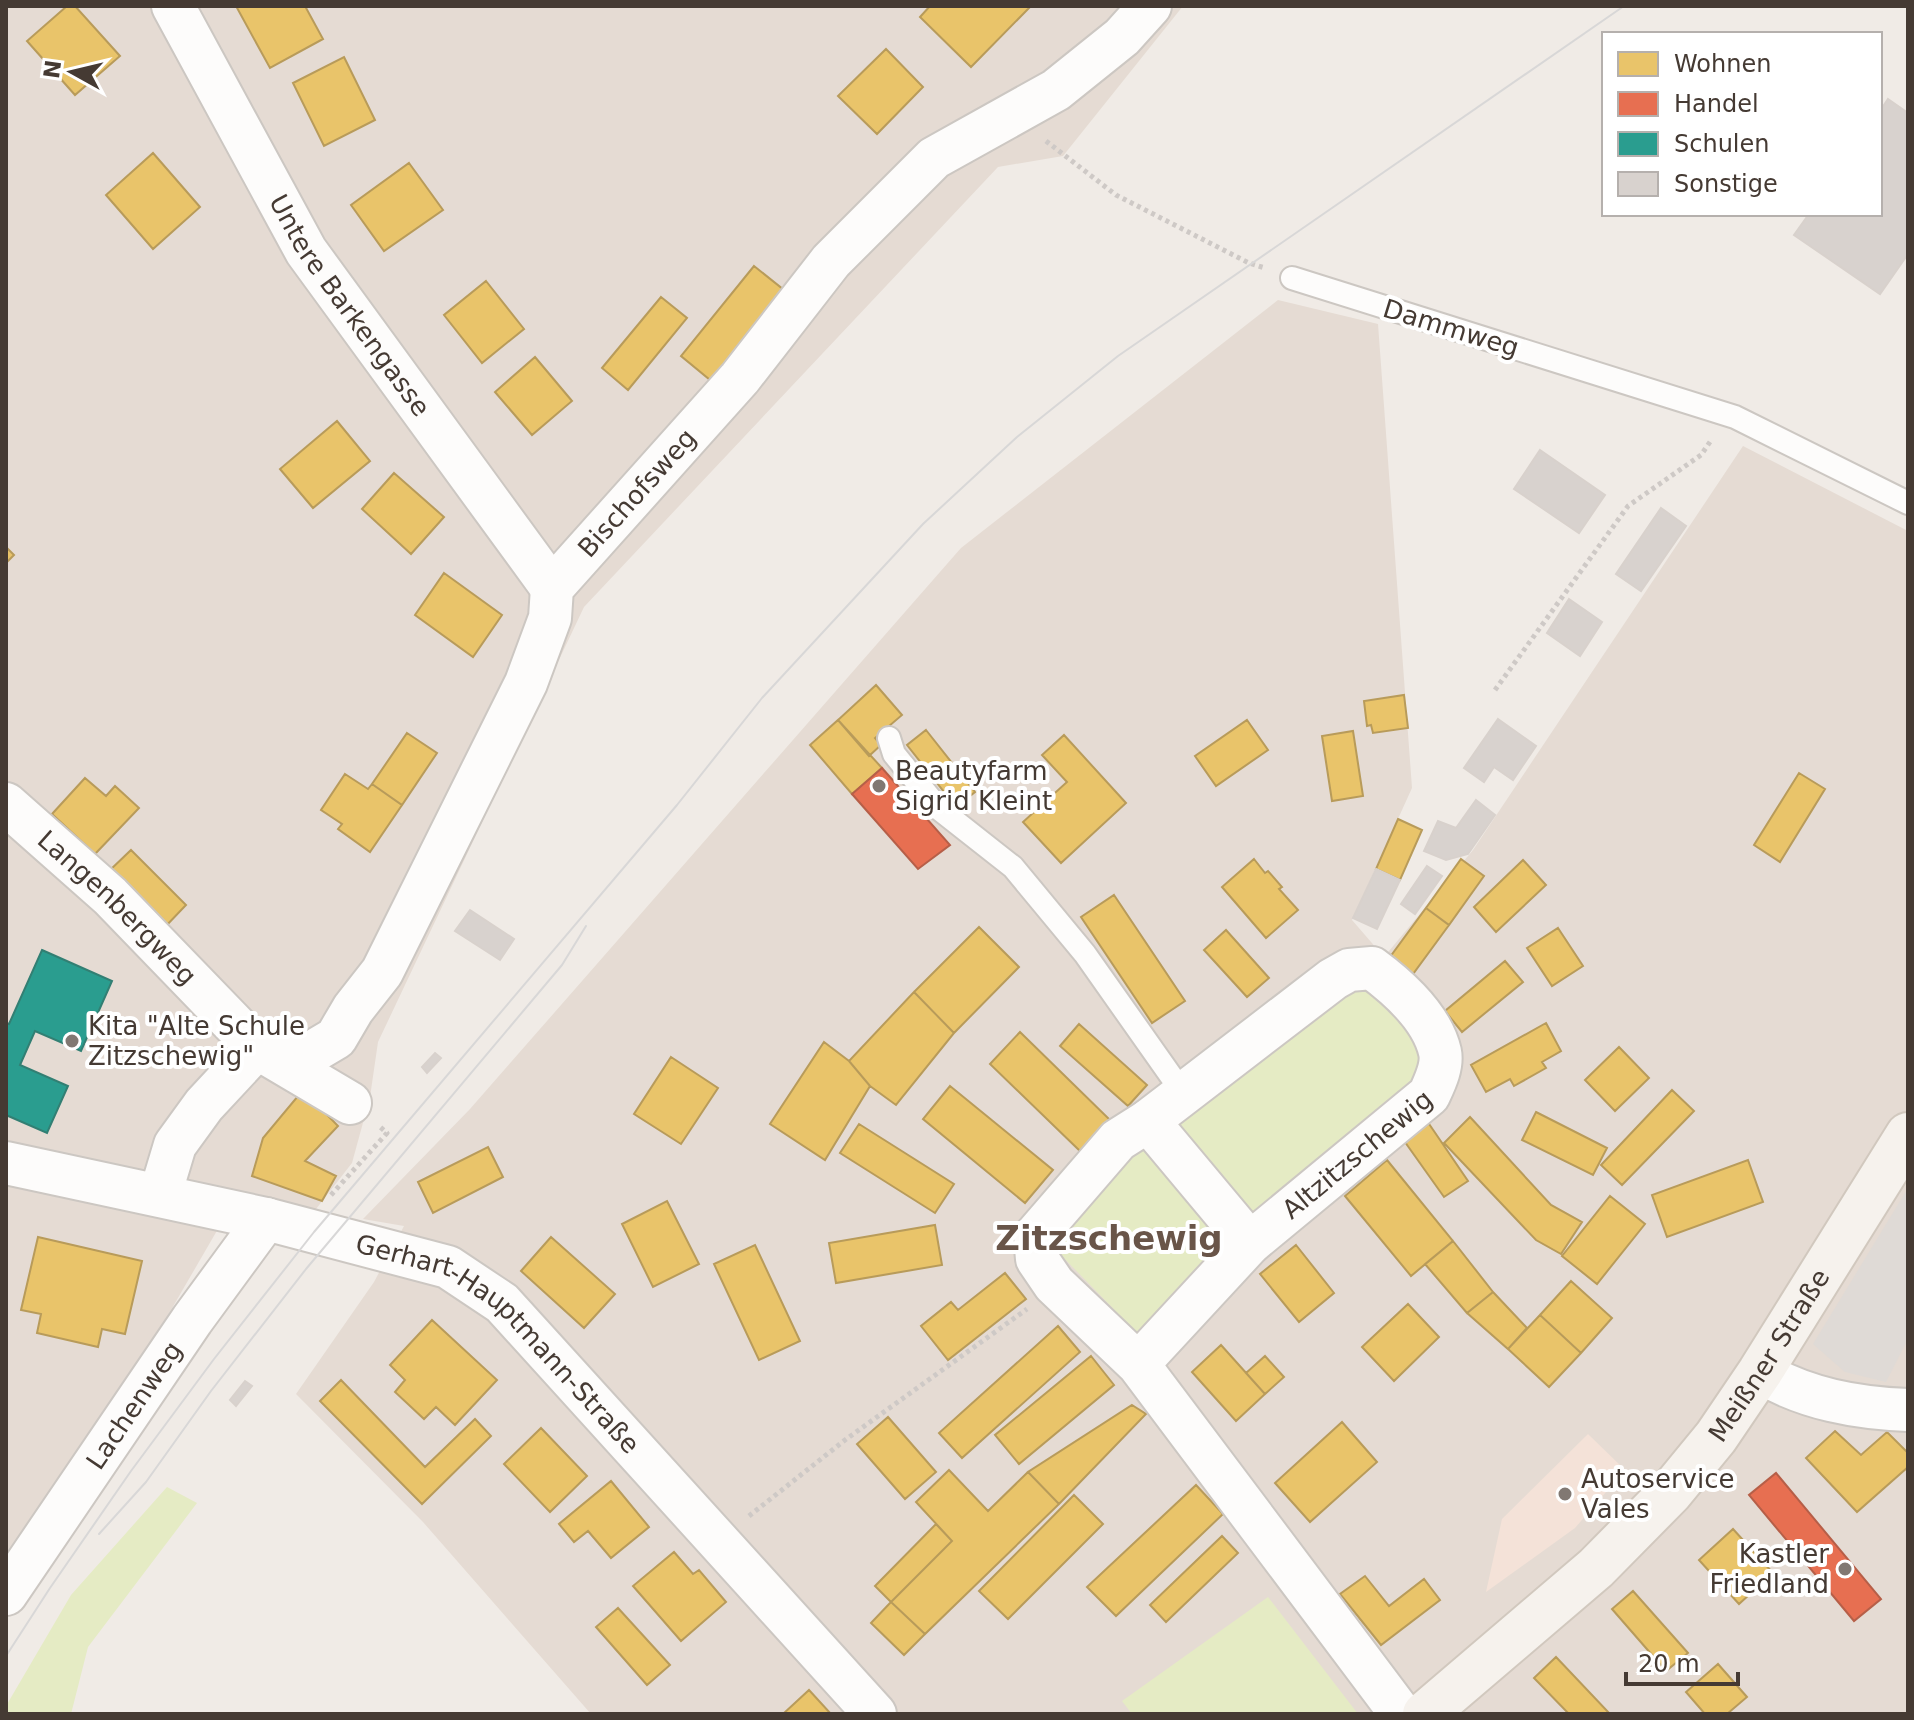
<svg xmlns="http://www.w3.org/2000/svg" width="1914" height="1720" font-family="'DejaVu Sans',sans-serif">
	<rect width="100%" height="100%" fill="#f0ebe6"/>
	<path fill="#e5dbd3" d="M6 6H1183L1063 156 998 167 584 607 378 1042 370 1097 352 1163 316 1209 222 1222 164 1322 6 1573Z
		M1278 300 1378 324 1412 788 1352 920 1384 957 1473 850 1743 446 1908 531V1714H591L423 1522 296 1394 374 1282 404 1226 363 1219 470 1109 961 548Z"/>
	<path fill="#f4e2d8" d="M1588 1434 1625 1470 1575 1528 1486 1592 1502 1519Z"/>
	<path fill="#e5ebc4" d="M1354 983H1378L1426 1052 1421 1084 1265 1217 1250 1215 1174 1126Z
		M1144 1151 1230 1243 1141 1337 1054 1248V1230L1118 1157Z
		M167 1487 197 1503 88 1647 71 1714H6V1706L71 1595Z
		M1268 1597 1358 1714H1132L1122 1701Z"/>
	<path fill="#dfdad6" d="M1908 1188V1339L1886 1382 1845 1372 1813 1344Z"/>
	<path fill="#e9c46a" stroke="#b89b5a" stroke-width="2" d="M67 6H75L120 56 75 95 27 41Z
		M236 6H305L323 39 270 68Z
		M930 6H1027L1029 8 971 67 920 17Z
		M886 49 923 87 877 134 838 96Z
		M344 57 375 120 324 146 293 83Z
		M153 153 200 207 153 249 106 195Z
		M409 163 443 210 384 251 351 205Z
		M754 266 789 294 715 384 681 356Z
		M486 281 524 329 482 363 444 315Z
		M661 297 687 318 628 390 602 368Z
		M535 357 572 401 532 435 495 392Z
		M337 421 370 461 313 508 280 469Z
		M394 473 444 517 411 554 362 509Z
		M6 547 14 555 6 563Z
		M444 573 502 615 473 657 415 615Z
		M876 685 902 715 875 738 881 745 869 756 838 720Z
		M1404 695 1408 728 1373 733 1371 725 1367 726 1364 701Z
		M838 720 882 768 852 794 810 745Z
		M1247 720 1268 750 1216 786 1195 756Z
		M926 730 975 792 956 807 907 745Z
		M1353 731 1363 796 1332 801 1322 736Z
		M407 733 437 753 402 805 372 784Z
		M1064 735 1126 803 1061 863 1023 822 1067 782 1042 755Z
		M1799 773 1825 789 1780 862 1754 845Z
		M345 774 368 789 372 784 402 805 370 852 338 829 342 824 321 810Z
		M85 778 106 796 115 786 139 808 95 854 52 814Z
		M1398 819 1422 830 1400 880 1376 869Z
		M131 850 186 905 164 928 108 872Z
		M1254 859 1265 873 1268 871 1282 887 1279 889 1298 910 1266 938 1222 887Z
		M1461 859 1484 876 1449 925 1426 908Z
		M1523 860 1546 885 1496 932 1474 907Z
		M1114 895 1185 1001 1152 1023 1081 917Z
		M1426 908 1449 925 1413 974 1390 957Z
		M979 927 1019 967 954 1033 914 992Z
		M1558 928 1583 966 1552 986 1527 948Z
		M1226 930 1269 978 1247 997 1204 950Z
		M1505 961 1523 982 1462 1032 1445 1011Z
		M914 992 954 1033 896 1105 870 1086 849 1061Z
		M1546 1023 1561 1051 1542 1062 1546 1068 1514 1086 1510 1079 1486 1092 1471 1065Z
		M1079 1024 1147 1085 1128 1106 1060 1046Z
		M1020 1032 1110 1120 1080 1151 990 1064Z
		M824 1042 849 1061 870 1086 825 1160 770 1124Z
		M1619 1047 1649 1078 1615 1111 1585 1080Z
		M671 1057 718 1088 681 1144 634 1114Z
		M950 1086 1053 1170 1025 1203 923 1119Z
		M303 1090 338 1126 305 1161 336 1176 322 1201 252 1176 263 1138Z
		M1672 1090 1694 1111 1622 1185 1601 1165Z
		M1536 1112 1607 1148 1593 1175 1522 1140Z
		M1470 1117 1551 1205 1582 1222 1561 1254 1536 1240 1444 1143Z
		M1425 1118 1468 1181 1444 1197 1400 1135Z
		M859 1124 954 1184 935 1213 840 1153Z
		M488 1147 503 1177 433 1213 418 1182Z
		M1387 1160 1453 1241 1411 1276 1345 1196Z
		M1748 1160 1763 1202 1667 1237 1652 1195Z
		M1610 1196 1645 1224 1597 1284 1562 1256Z
		M667 1201 699 1264 653 1287 622 1224Z
		M935 1225 942 1265 836 1283 829 1243Z
		M38 1237 142 1261 125 1334 102 1329 98 1347 37 1333 41 1314 21 1310Z
		M551 1237 615 1294 584 1328 521 1271Z
		M1453 1241 1493 1292 1467 1313 1425 1264Z
		M755 1245 800 1341 759 1360 714 1264Z
		M1296 1245 1334 1293 1299 1322 1260 1274Z
		M1005 1273 1026 1299 948 1360 921 1326 951 1302 958 1310Z
		M1571 1281 1612 1318 1581 1353 1540 1315Z
		M1493 1292 1527 1328 1508 1349 1467 1313Z
		M1408 1304 1439 1337 1394 1381 1362 1347Z
		M1540 1315 1581 1353 1549 1387 1508 1349Z
		M432 1320 497 1380 455 1425 436 1407 424 1419 395 1392 405 1380 390 1365Z
		M1058 1326 1080 1352 962 1458 939 1433Z
		M1221 1345 1265 1394 1236 1421 1192 1372Z
		M1091 1356 1114 1385 1019 1464 995 1435Z
		M1265 1356 1284 1377 1265 1394 1246 1373Z
		M341 1380 425 1467 475 1419 491 1436 422 1504 320 1401Z
		M1132 1405 1146 1414 1059 1504 1028 1472Z
		M888 1417 936 1472 905 1499 857 1444Z
		M1342 1422 1377 1462 1310 1522 1275 1483Z
		M541 1428 587 1476 550 1512 504 1464Z
		M1835 1431 1861 1455 1887 1432 1908 1453V1467L1857 1512 1806 1458Z
		M949 1470 988 1511 1028 1472 1059 1504 925 1634 891 1602 952 1541 916 1502Z
		M611 1481 649 1527 611 1558 588 1531 574 1542 559 1524Z
		M1196 1485 1223 1514 1116 1616 1087 1587Z
		M1074 1495 1103 1524 1008 1619 979 1591Z
		M936 1524 952 1541 891 1602 875 1586Z
		M1733 1529 1773 1573 1739 1604 1699 1560Z
		M1222 1536 1238 1553 1166 1622 1150 1605Z
		M674 1552 693 1574 699 1570 726 1602 681 1641 633 1586Z
		M1365 1576 1389 1606 1424 1579 1440 1600 1381 1645 1340 1594Z
		M1633 1591 1688 1653 1666 1671 1612 1609Z
		M891 1602 925 1634 904 1655 871 1623Z
		M618 1608 670 1665 647 1685 596 1627Z
		M1556 1657 1610 1714H1569L1534 1678Z
		M1718 1664 1747 1697 1727 1714H1705L1686 1692Z
		M809 1690 831 1714H783Z"/>
	<path fill="#e76f51" stroke="#b65f48" stroke-width="2" d="M882 768 950 845 918 869 852 794Z
		M1776 1473 1881 1599 1854 1621 1749 1495Z"/>
	<path fill="#2a9d8f" stroke="#327f73" stroke-width="2" d="M42 950 112 981 81 1051 35 1031 20 1065 68 1086 47 1133 6 1115V1023L9 1024Z"/>
	<path fill="#d8d2ce" stroke="#d8d1cc" stroke-width="2" d="M1888 99 1908 113V254L1880 294 1794 235 1809 214H1880V111Z
		M1540 450 1605 495 1579 533 1514 489Z
		M1661 508 1686 526 1641 591 1616 574Z
		M1569 599 1602 622 1580 656 1547 633Z
		M1498 719 1536 746 1513 780 1494 767 1484 782 1464 768Z
		M1476 800 1495 815 1468 854 1446 860 1424 851 1438 821 1456 828Z
		M1427 866 1442 876 1415 914 1401 904Z
		M1376 869 1400 880 1377 929 1353 918Z
		M470 910 514 939 500 960 455 931Z
		M435 1053 441 1058 427 1073 422 1067Z
		M245 1381 252 1386 236 1406 230 1400Z"/>
	<g fill="none" stroke-linecap="round" stroke-linejoin="round">
		<g stroke="#ccc7c2" stroke-width="26">
			<path id="lane" d="M1292 278 1735 417 1908 503
				M889 738 894 754 938 808 1013 867 1085 954 1183 1093"/>
		</g>
		<g stroke="#ccc7c2" stroke-width="46">
			<g id="street">
				<path id="s1" d="M173 6 306 251 552 588"/>
				<path id="s2" d="M6 804 110 896 257 1048 350 1103"/>
				<path id="s3" d="M257 1048 309 1054 336 1038 353 1009 382 972 526 683 550 618 552 588 740 378 831 261 934 158 1056 90 1122 37 1150 6"/>
				<path d="M1148 1121 1250 1243"/>
				<path id="s4" d="M6 1163 266 1219 448 1267 502 1303 875 1714"/>
				<path d="M160 1195 175 1145 204 1105 257 1048"/>
				<path id="s5" d="M1138 1364 1250 1243 1429 1095C1435 1082 1443 1066 1440 1052 1432 1017 1399 988 1372 968L1349 970 1333 979 1148 1121 1118 1140 1035 1236 1037 1259 1054 1284 1138 1364 1401 1714"/>
				<path d="M1760 1372C1806 1399 1856 1408 1908 1410"/>
				<path id="s6" d="M6 1594 192 1320 266 1219"/>
			</g>
		</g>
		<g stroke="#d1c8be" stroke-width="48">
			<g id="secondary">
				<path id="s7" d="M1425 1714 1596 1568 1670 1493 1716 1437 1760 1372 1908 1135"/>
			</g>
		</g>
		<path stroke="#cec9c6" stroke-width="5" stroke-dasharray="4 4" stroke-linecap="butt" d="M1046 141 1116 195 1249 263 1265 268
			M1495 690 1628 506 1701 455 1712 439
			M331 1195 387 1133 379 1126
			M749 1516 845 1440 1027 1309"/>
		<use href="#lane" stroke="#fdfcfb" stroke-width="22"/>
		<use href="#street" stroke="#fdfcfb" stroke-width="42"/>
		<use href="#secondary" stroke="#f6f2ed" stroke-width="44"/>
		<path stroke="#d8d7d7" stroke-width="2" d="M99 1534 146 1482 211 1391 306 1269 562 965 586 926
			M6 1656 50 1588 131 1471 214 1359 314 1232 677 805 762 698 923 524 1017 437 1118 356 1624 6"/>
	</g>
	<g fill="#817872" stroke="#fff" stroke-width="3">
		<circle cx="879" cy="786" r="8"/>
		<circle cx="72" cy="1041" r="8"/>
		<circle cx="1565" cy="1494" r="8"/>
		<circle cx="1845" cy="1569" r="8"/>
	</g>
	<g text-anchor="middle" stroke-width="8" stroke-linejoin="round" paint-order="stroke">
		<g font-size="26" fill="#453a33" stroke="#fff">
			<text dy="9" stroke="none"><textPath href="#s1" startOffset="348">Untere Barkengasse</textPath></text>
			<text transform="translate(1451 328) rotate(17)" y="9">Dammweg</text>
			<text dy="9" stroke="none"><textPath href="#s3" startOffset="714">Bischofsweg</textPath></text>
			<text dy="9" stroke="none"><textPath href="#s2" startOffset="152">Langenbergweg</textPath></text>
			<text dy="9" stroke="none"><textPath href="#s5" startOffset="304">Altzitzschewig</textPath></text>
			<text dy="9" stroke="none"><textPath href="#s4" startOffset="538">Gerhart-Hauptmann-Straße</textPath></text>
			<text dy="9" stroke="none"><textPath href="#s7" startOffset="500">Meißner Straße</textPath></text>
			<text dy="9" stroke="none"><textPath href="#s6" startOffset="228">Lachenweg</textPath></text>
		</g>
		<g font-size="26" fill="#453a33" stroke="#fff" text-anchor="start">
			<text x="895" y="780">Beautyfarm<tspan x="895" dy="30">Sigrid Kleint</tspan></text>
			<text x="88" y="1035">Kita "Alte Schule<tspan x="88" dy="30">Zitzschewig"</tspan></text>
			<text x="1581" y="1488">Autoservice<tspan x="1581" dy="30">Vales</tspan></text>
			<text x="1829" y="1563" text-anchor="end">Kastler<tspan x="1829" dy="30">Friedland</tspan></text>
		</g>
		<g font-size="34" font-weight="bold" fill="#695549" stroke="#fff">
			<text x="1109" y="1250">Zitzschewig</text>
		</g>
	</g>
	<rect width="1914" height="1720" fill="none" stroke="#453a33" stroke-width="16"/>
	<rect x="1602" y="32" width="280" height="184" fill="#ffffff" stroke="#b5b0ad" stroke-width="2"/>
	<rect x="1618" y="52" width="40" height="24" fill="#e9c46a" stroke="#b5b0ad" stroke-width="2"/>
	<text x="1674" y="72" font-size="24" fill="#453a33">Wohnen</text>
	<rect x="1618" y="92" width="40" height="24" fill="#e76f51" stroke="#b5b0ad" stroke-width="2"/>
	<text x="1674" y="112" font-size="24" fill="#453a33">Handel</text>
	<rect x="1618" y="132" width="40" height="24" fill="#2a9d8f" stroke="#b5b0ad" stroke-width="2"/>
	<text x="1674" y="152" font-size="24" fill="#453a33">Schulen</text>
	<rect x="1618" y="172" width="40" height="24" fill="#d8d2ce" stroke="#b5b0ad" stroke-width="2"/>
	<text x="1674" y="192" font-size="24" fill="#453a33">Sonstige</text>
	<g transform="translate(72 72) rotate(278)" stroke="#ffffff" stroke-width="6" paint-order="stroke">
	<path d="M0-6L14 30L0 20L-14 30Z" fill="#453a33"/>
	<text y="-12" font-size="22" font-weight="bold" text-anchor="middle" fill="#453a33">N</text>
	</g>
	<path d="M1626 1672v12h112v-12" fill="none" stroke="#453a33" stroke-width="4"/>
	<text x="1638" y="1672" font-size="24" fill="#453a33" stroke="#ffffff" stroke-width="6" paint-order="stroke">20 m</text>
</svg>
